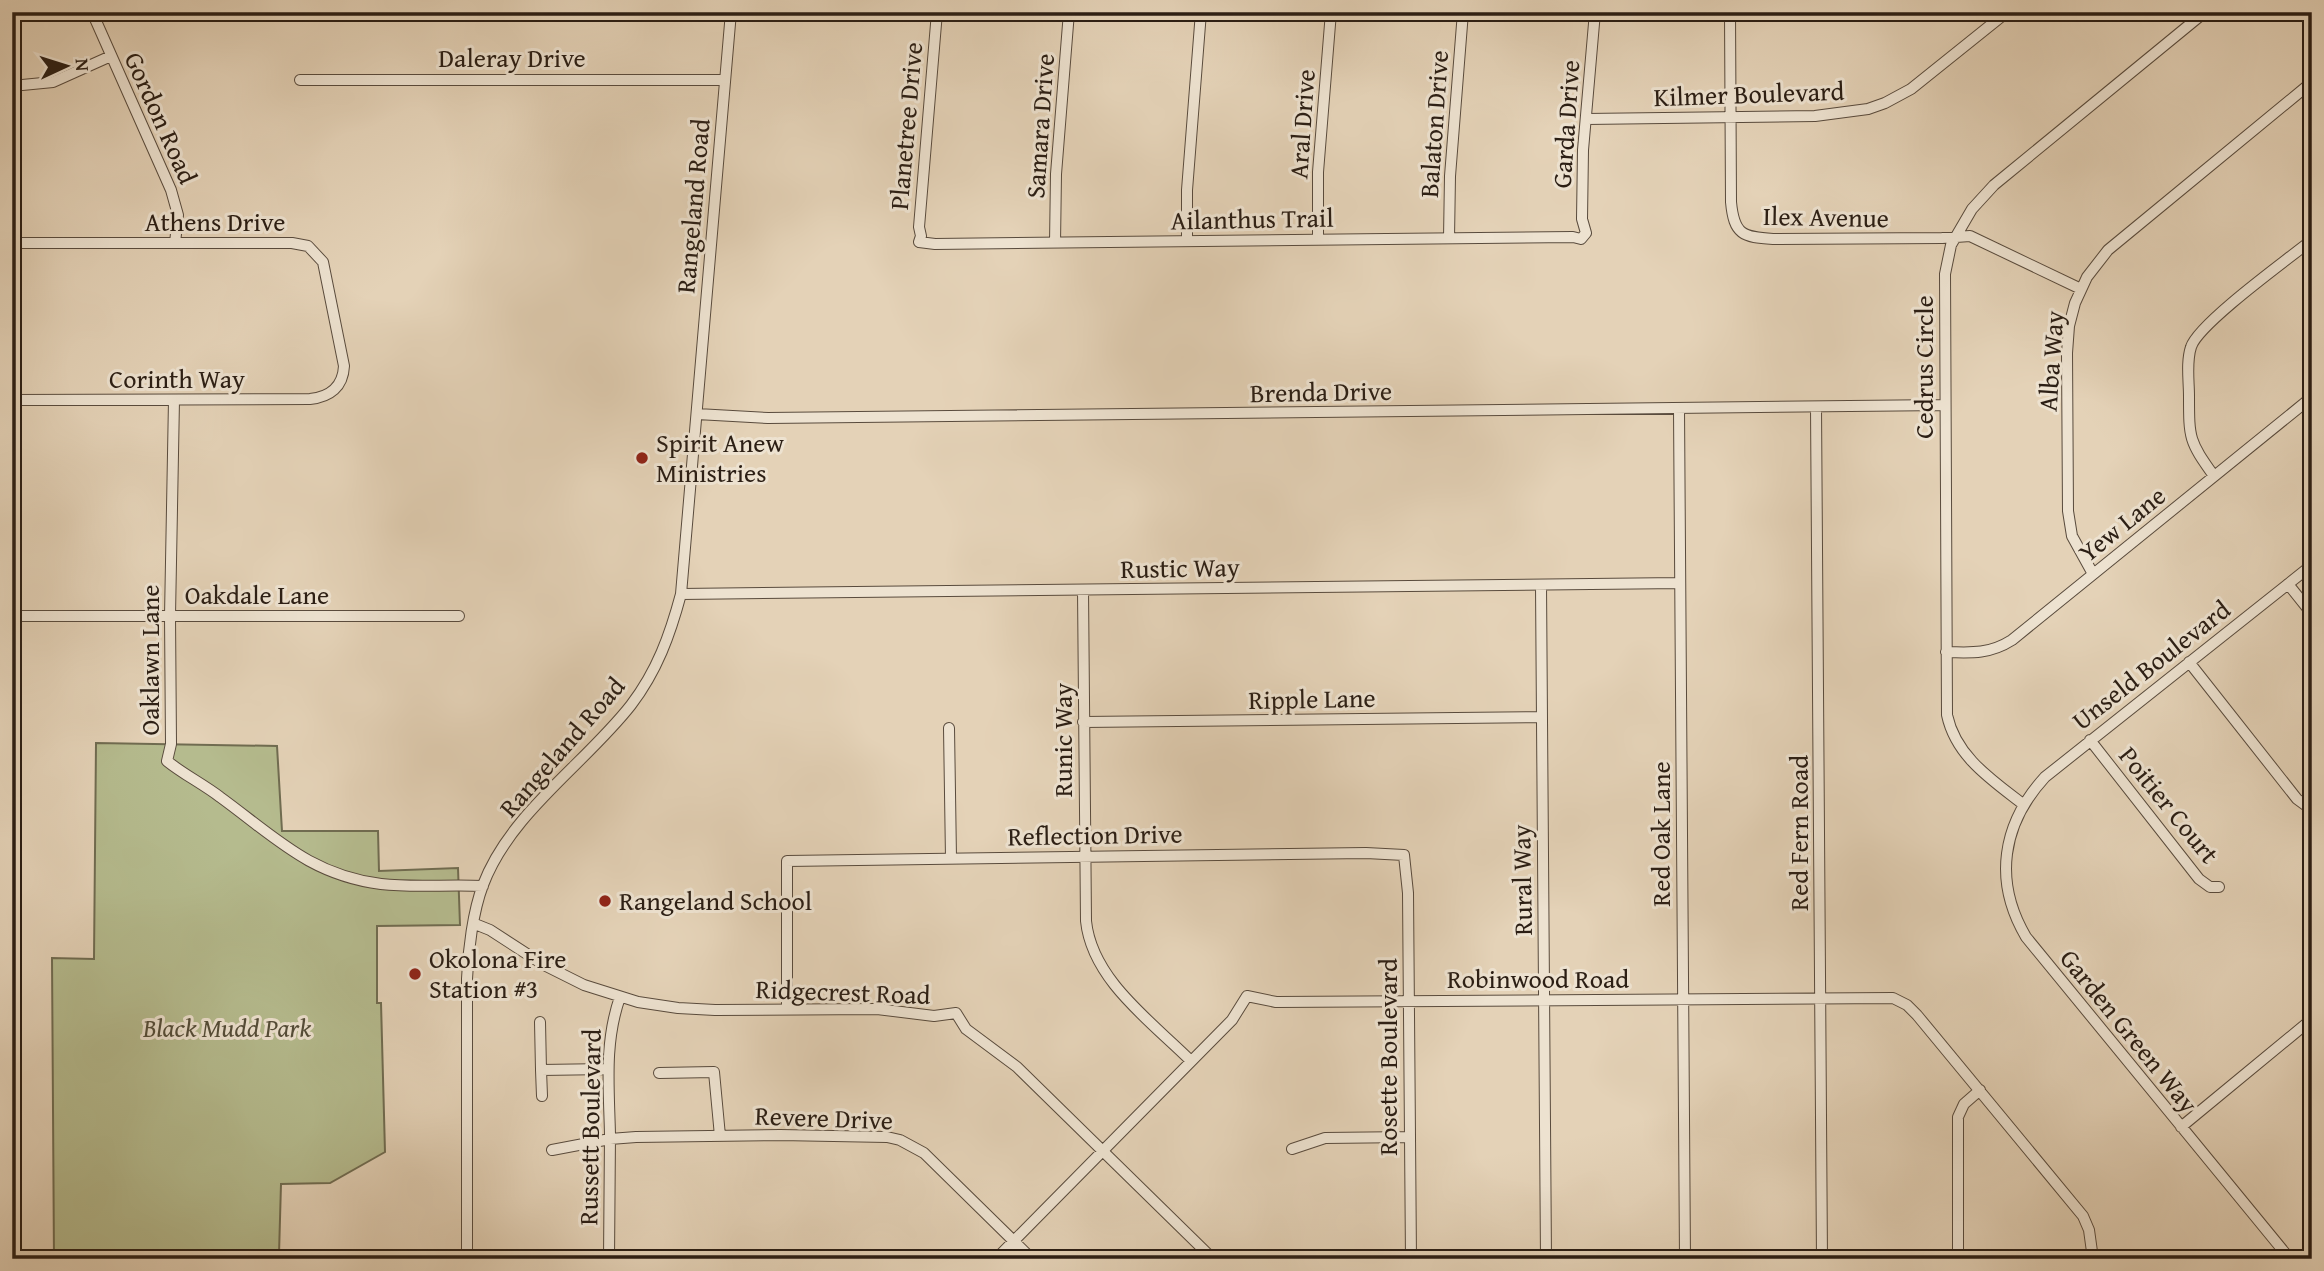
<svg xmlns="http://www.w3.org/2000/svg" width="2324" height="1271" font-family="'Gentium Book Plus',serif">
	<rect width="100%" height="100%" fill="#e4d2b7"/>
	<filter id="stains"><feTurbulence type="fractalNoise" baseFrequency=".00286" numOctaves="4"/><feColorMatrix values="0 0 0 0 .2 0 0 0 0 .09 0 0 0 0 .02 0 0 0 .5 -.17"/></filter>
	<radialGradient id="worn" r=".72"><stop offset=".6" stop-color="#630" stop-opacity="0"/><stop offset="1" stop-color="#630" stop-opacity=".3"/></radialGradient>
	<path fill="#b5bb8e" stroke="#706c51" stroke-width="2" d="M96 743 277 746 282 831H378L379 871 458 868 460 925 377 926V1003H381L385 1152 330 1183 281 1184 279 1254 356 1252 362 1259H54L52 958 94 959Z"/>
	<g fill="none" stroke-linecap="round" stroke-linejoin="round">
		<g stroke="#594b3d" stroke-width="12">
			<path id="street" d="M92 12 171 190 178 215 175 243
				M937 12 919 227 921 236 919 242 935 244 1573 237 1581 239 1586 233 1582 219 1583 150 1595 12
				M1730 12 1731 202C1734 235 1743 237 1773 239L1942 238 1970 236 2081 289
				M300 80H725
				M12 86 53 82 111 56
				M1586 119 1815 116 1868 109 1885 103 1911 89 2007 12
				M1449 238 1450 176 1463 12
				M1318 239V172L1331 12
				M1187 240V190L1201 12
				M12 243H292L308 246 323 262 344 366C343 387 330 397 310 399L12 400
				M1055 243 1056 174 1069 12
				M174 400 170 616 171 744 167 761C183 774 203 784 220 797 275 837 310 875 381 884 415 888 449 884 483 886
				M1816 407 1822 1259
				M1679 409 1685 1259
				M697 414 768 418 1945 405
				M2214 476C2189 441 2189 439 2189 396 2189 381 2186 362 2191 347 2198 324 2288 259 2312 240
				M2093 574 2072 536 2068 511 2067 353 2069 326 2075 303 2087 277 2108 250 2312 82
				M2288 584 2312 614
				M1541 585 1546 1259
				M1083 590 1086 921C1092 980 1152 1022 1191 1061
				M681 594 1680 583
				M12 616H459
				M1946 652C1972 653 1990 654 2012 640L2312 397
				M2189 662 2297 799 2312 810
				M1083 722 1541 717
				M949 728 951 858
				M2090 740 2199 879 2210 887H2219
				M2024 805C1992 780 1956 757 1947 715L1945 274 1951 245 1972 209 1994 185 2205 12
				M475 924 490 930 544 965 584 985 638 1002 678 1008 715 1010 877 1009 934 1016 956 1013 966 1029 1017 1067 1213 1259
				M787 1009V861L1366 853 1404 855 1408 893 1411 1259
				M540 1022 541 1070 607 1069
				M541 1070 542 1096
				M659 1073 714 1072 720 1136
				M2181 1127 2312 1019
				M1292 1149 1325 1138 1410 1137
				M552 1150 610 1139 636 1137 780 1135 887 1137 900 1140 924 1153 1032 1259
				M467 1259V979C468 951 473 911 483 885 510 813 585 764 631 705 657 671 670 635 681 594L731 12
				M609 1259C609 1218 610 1176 610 1135 609 1087 604 1043 620 997
				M996 1259 1232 1020 1247 996 1276 1002 1893 998 1907 1005 1917 1015 2083 1216 2089 1230 2093 1259
				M1958 1259V1117L1964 1104 1980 1090
				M2290 1259 2026 937C1993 881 2002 824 2045 777L2312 565"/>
		</g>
		<use href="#street" stroke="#ede2d0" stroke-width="10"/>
	</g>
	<g fill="#8f2418" stroke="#ede2d0" stroke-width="2.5">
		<circle cx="642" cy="458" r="7"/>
		<circle cx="605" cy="901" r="7"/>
		<circle cx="415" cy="974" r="7"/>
	</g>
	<g text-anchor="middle" stroke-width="6" stroke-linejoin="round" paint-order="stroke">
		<g font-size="26" fill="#2b1e14" stroke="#ede2d0">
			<text x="512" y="67">Daleray Drive</text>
			<text transform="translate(1749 94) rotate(-2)" y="9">Kilmer Boulevard</text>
			<text transform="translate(161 118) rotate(66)" y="9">Gordon Road</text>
			<text transform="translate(1302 124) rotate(-86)" y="9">Aral Drive</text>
			<text transform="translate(1434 124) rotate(-86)" y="9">Balaton Drive</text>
			<text transform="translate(1566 124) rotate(-86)" y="9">Garda Drive</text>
			<text transform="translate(906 126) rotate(-85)" y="9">Planetree Drive</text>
			<text transform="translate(1040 126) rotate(-86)" y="9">Samara Drive</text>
			<text transform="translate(693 206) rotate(-85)" y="9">Rangeland Road</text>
			<text transform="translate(1826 217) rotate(1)" y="9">Ilex Avenue</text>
			<text transform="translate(1252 219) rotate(-1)" y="9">Ailanthus Trail</text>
			<text x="215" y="231">Athens Drive</text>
			<text transform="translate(2051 361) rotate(-86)" y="9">Alba Way</text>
			<text transform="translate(1924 367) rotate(-90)" y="9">Cedrus Circle</text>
			<text x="177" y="388">Corinth Way</text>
			<text transform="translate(1321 392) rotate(-1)" y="9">Brenda Drive</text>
			<text transform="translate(2122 524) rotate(-39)" y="9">Yew Lane</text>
			<text transform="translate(1180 568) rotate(-1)" y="9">Rustic Way</text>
			<text x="257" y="604">Oakdale Lane</text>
			<text transform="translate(150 660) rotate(-90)" y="9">Oaklawn Lane</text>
			<text transform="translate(2151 665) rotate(-38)" y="9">Unseld Boulevard</text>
			<text transform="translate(1312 699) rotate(-1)" y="9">Ripple Lane</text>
			<text transform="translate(1063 740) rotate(-90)" y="9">Runic Way</text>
			<text transform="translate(562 747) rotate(-49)" y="9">Rangeland Road</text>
			<text transform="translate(2169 805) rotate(51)" y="9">Poitier Court</text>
			<text transform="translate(1799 833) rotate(-90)" y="9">Red Fern Road</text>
			<text transform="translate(1661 834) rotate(-90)" y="9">Red Oak Lane</text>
			<text transform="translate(1095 835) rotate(-1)" y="9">Reflection Drive</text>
			<text transform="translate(1522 880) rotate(-91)" y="9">Rural Way</text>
			<text x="1538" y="988">Robinwood Road</text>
			<text transform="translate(843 992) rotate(2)" y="9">Ridgecrest Road</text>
			<text transform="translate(2129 1031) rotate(51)" y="9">Garden Green Way</text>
			<text transform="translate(1388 1057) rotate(-90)" y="9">Rosette Boulevard</text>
			<text transform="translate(824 1118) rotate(2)" y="9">Revere Drive</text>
			<text transform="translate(590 1127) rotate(-89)" y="9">Russett Boulevard</text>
		</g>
		<g font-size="26" fill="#2b1e14" stroke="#ede2d0" text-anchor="start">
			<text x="656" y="452">Spirit Anew<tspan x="656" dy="30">Ministries</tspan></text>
			<text x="619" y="910">Rangeland School</text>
			<text x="429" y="968">Okolona Fire<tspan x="429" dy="30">Station #3</tspan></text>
		</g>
		<g font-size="26" font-style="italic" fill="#544d39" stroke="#ede2d0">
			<text x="227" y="1037">Black Mudd Park</text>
		</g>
	</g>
	<rect width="2324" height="1271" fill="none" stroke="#e4d2b7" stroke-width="42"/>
	<rect x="14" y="14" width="2296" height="1243" fill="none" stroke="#2b1e14" stroke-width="3.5"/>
	<rect x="21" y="21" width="2282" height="1229" fill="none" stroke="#2b1e14" stroke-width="2"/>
	<g transform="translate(66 66) rotate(86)" stroke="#ede2d0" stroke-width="5" paint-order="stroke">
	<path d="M0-5L12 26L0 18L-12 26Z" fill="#2b1e14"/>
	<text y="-10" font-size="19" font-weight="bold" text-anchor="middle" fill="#2b1e14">N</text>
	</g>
	<rect width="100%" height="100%" filter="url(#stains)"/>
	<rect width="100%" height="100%" fill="url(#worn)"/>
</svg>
